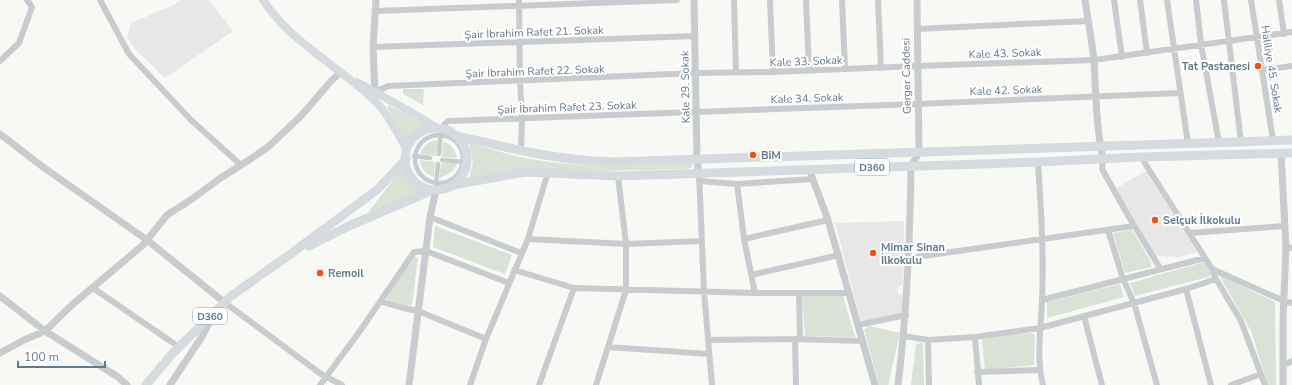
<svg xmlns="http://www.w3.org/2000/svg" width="1292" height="385" font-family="'Nunito Sans',sans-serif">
	<rect width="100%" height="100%" fill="#f8f8f5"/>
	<path fill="#e6e7e6" d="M181 0H209L233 31 165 78 136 50 127 37 131 23 174 5Z
		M1146 171 1197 252 1178 257 1155 256 1115 189Z
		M904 221 903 283 897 288 898 293 902 296V314L861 321 835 223Z"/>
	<path fill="#dae1d6" d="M403 89H422L424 90 423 105 403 94Z
		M388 105 428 125 420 129 407 142 387 107Z
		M438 140 436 156 420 154C423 146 428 141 438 140Z
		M443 142C451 143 455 150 457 158L442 157Z
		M469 143C487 148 506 154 525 158 580 169 636 165 691 164L693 167 687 169 593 171 469 178 473 163Z
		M420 160 435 162 434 177C426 174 421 169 420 160Z
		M441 163H457C454 172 448 175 439 178Z
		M403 167 412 183 423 191 370 214V210Z
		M435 226 512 255 505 274 433 247Z
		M1132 230 1151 262V267L1125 273 1113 233Z
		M414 256 418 258 412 305C405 306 391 304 386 298Z
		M1204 262 1212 276 1135 296 1130 283Z
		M1219 275 1275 302 1276 385H1268L1251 331Z
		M1120 284 1124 297 1047 318V302Z
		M802 296H843L855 337 805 336Z
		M869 326 900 333 888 385H879L864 330Z
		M1031 333 1035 335 1034 365 985 370 982 340 985 337Z
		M923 343 924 385H911L916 344Z"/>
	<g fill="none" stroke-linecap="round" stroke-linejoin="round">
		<path stroke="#c8cccf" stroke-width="4.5" d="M415 159a24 24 0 1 1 48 0a24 24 0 1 1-48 0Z
			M439 154 441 132
			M414 156 430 158
			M442 160 463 162
			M436 186 438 164"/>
		<path stroke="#c8cccf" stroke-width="6" d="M100 0 129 54 191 120 241 165
			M519 0 520 82 522 118 521 150
			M734 0 736 72
			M770 0 773 72
			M806 0 809 70
			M842 0 845 69
			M878 0 881 68
			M1114 0 1122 57
			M1140 0 1147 53
			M1167 0 1188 144
			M1196 0 1201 44 1219 143
			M1224 0 1241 142
			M1251 0 1273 140
			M1279 0 1284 34
			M376 11 677 0
			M917 29 1088 21
			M373 47 695 36
			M0 61 19 43 32 7 27 0
			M1262 70 1292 66
			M376 95 375 92 388 86 696 73 773 72 917 66 1094 60 1292 32
			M441 128 448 121 917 104 1180 93
			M1141 157 1212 269 1216 279 1241 321 1265 385
			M1103 159 1102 169 1130 219 1160 268
			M1038 162C1041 208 1044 254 1042 300 1041 328 1036 357 1043 385
			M699 173 704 291 712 385
			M699 181 737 184 813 179
			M737 184 744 239 755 293
			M430 217 521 253
			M1108 230 1123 279 1134 303 1157 385
			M1189 233 1284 226
			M528 239 626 244 702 241
			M744 239 828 220
			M1286 247 1292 248
			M909 258 1134 226
			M1212 269 1284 301 1292 303
			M514 270 574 288 755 293H849
			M751 275 839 255
			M93 288 179 347
			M1186 289 1211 385
			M799 293 800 339
			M1042 300 1205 258
			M380 301 399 307 418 311 486 339
			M224 302 321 374 342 385
			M1084 316 1102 385
			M858 325 906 315
			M904 336 928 340 975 337 1040 328 1186 289 1216 279
			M975 337 979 385
			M795 339 796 385
			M708 340 795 339 862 341
			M928 340 929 385
			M608 347 709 354
			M1284 365 1292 361
			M977 372 1040 370
			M320 385 360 331 414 252 426 251 509 283
			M470 385 486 339 528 239 548 172
			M539 385 574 288
			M596 385 626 290V244L618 176
			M1231 385 1261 374"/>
		<path stroke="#c8cccf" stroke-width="7" d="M694 0 697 160 699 173
			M1085 0C1088 20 1092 41 1094 61 1096 94 1096 127 1103 159
			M375 92 373 47 376 0
			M0 134 43 167 147 240 224 302
			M1281 153 1286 247 1283 319V385
			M809 169 828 220 875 385
			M0 296 45 331 118 377 127 385
			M0 353 24 340 45 331 73 304 143 245 167 215 192 199 219 179 249 160 268 147 301 116 331 81 341 72
			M170 385 203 335 212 317
			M409 385 430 217 436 190
			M898 385C907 312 910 239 911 166L919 153 917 0"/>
		<path stroke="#d6dbdf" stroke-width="8" d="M263 0C292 44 341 67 377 103 390 116 398 135 407 150
			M357 82 409 111 437 128"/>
		<path stroke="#d6dbdf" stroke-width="9" d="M405 159a31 31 0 1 1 62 0a31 31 0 1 1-62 0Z
			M457 136C510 148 558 161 613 162L1292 140
			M453 185 525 172 618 176 1038 162 1141 157 1292 153
			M309 246 351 225 433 190
			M146 385 172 354 231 296 285 258 378 189 406 159"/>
	</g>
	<g fill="#f44d19" stroke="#fff" stroke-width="1.5">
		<circle cx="1258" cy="66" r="4"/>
		<circle cx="753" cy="155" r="4"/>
		<circle cx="1155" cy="220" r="4"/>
		<circle cx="873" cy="253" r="4"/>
		<circle cx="320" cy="273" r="4"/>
	</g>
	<g text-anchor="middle" stroke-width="4" stroke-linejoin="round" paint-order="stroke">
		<g fill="#fff" stroke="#92a1ac" stroke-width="1">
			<rect x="855" y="159" width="34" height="16" rx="3"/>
			<rect x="193" y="308" width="34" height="16" rx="3"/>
		</g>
		<g font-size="10" font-weight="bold" fill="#647989">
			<text x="872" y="171">D360</text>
			<text x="210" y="320">D360</text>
		</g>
		<g font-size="11" fill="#647989" stroke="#fff">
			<text transform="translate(534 32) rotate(-2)" y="4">Şair İbrahim Rafet 21. Sokak</text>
			<text transform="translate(1005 53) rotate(-2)" y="4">Kale 43. Sokak</text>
			<text transform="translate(806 61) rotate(-2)" y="4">Kale 33. Sokak</text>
			<text transform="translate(1272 69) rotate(81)" y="4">Haliliye 45. Sokak</text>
			<text transform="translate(535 71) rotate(-2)" y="4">Şair İbrahim Rafet 22. Sokak</text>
			<text transform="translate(906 76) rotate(-91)" y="4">Gerger Caddesi</text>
			<text transform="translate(685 87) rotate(-91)" y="4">Kale 29. Sokak</text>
			<text transform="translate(1006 90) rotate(-2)" y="4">Kale 42. Sokak</text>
			<text transform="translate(807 98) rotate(-2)" y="4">Kale 34. Sokak</text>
			<text transform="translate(567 107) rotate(-2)" y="4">Şair İbrahim Rafet 23. Sokak</text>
		</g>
		<g font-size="11" font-weight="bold" fill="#647989" stroke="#fff" text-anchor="start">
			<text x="1250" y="70" text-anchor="end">Tat Pastanesi</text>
			<text x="761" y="159">BiM</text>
			<text x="1163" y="224">Selçuk İlkokulu</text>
			<text x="881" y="251">Mimar Sinan<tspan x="881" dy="13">İlkokulu</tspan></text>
			<text x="328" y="277">Remoil</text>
		</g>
	</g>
	<path d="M18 361v6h87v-6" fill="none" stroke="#647989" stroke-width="2"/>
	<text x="24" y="361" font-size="12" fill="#647989" stroke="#ffffff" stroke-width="3" paint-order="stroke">100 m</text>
</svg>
